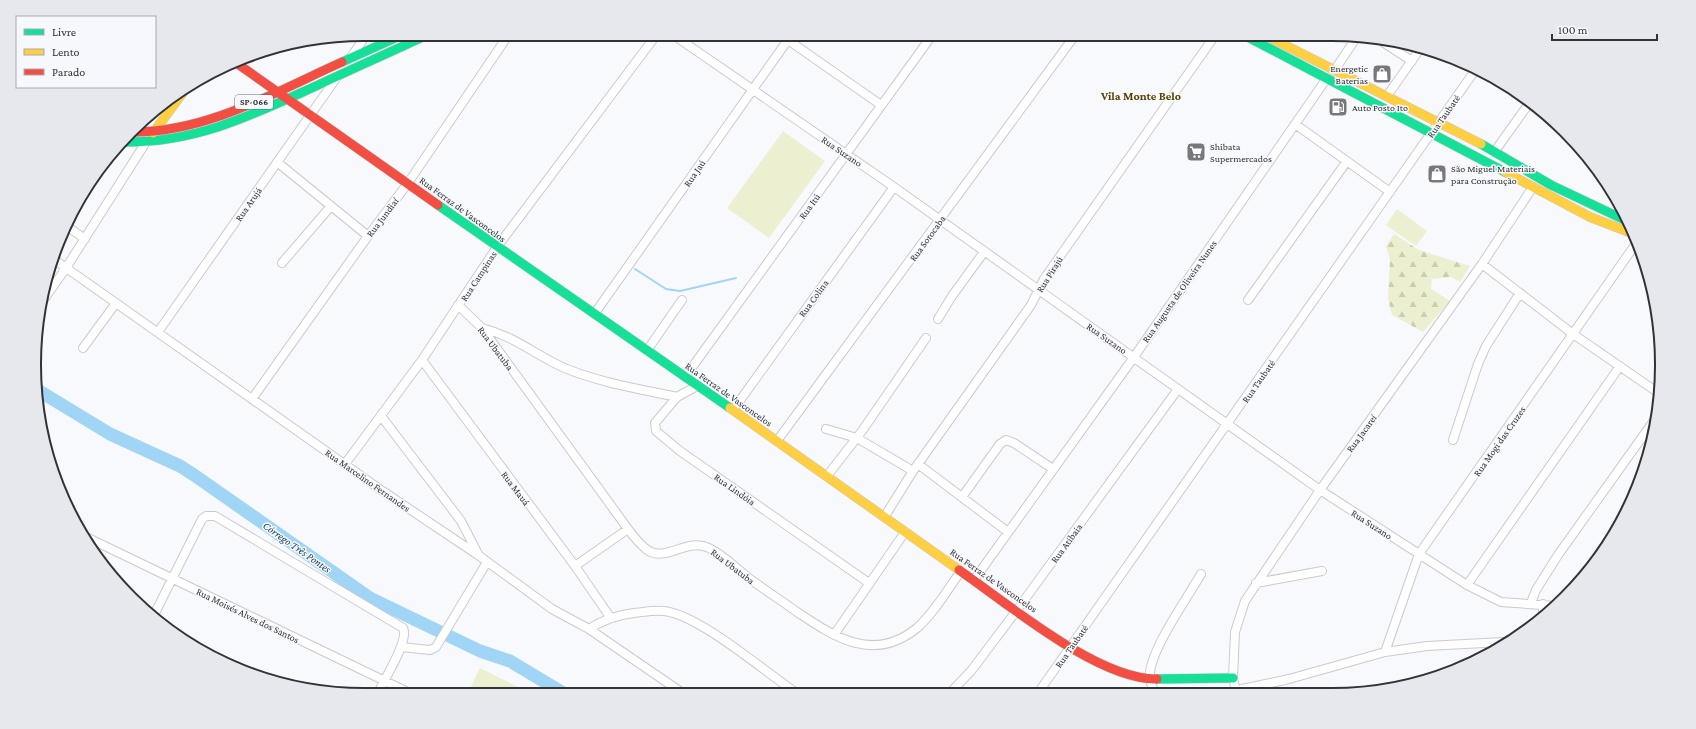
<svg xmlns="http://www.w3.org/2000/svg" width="1696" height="729" font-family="'Crimson Pro',serif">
	<defs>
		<pattern id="forest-firs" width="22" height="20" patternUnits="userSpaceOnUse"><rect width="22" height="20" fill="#ecf0d1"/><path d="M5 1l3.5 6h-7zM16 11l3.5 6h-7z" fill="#cbceb4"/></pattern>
	</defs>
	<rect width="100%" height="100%" fill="#f8f9fd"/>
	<path fill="url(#forest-firs)" d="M1394 234 1419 250 1470 266 1460 282 1451 277 1432 279 1431 289 1450 301 1423 332 1392 315 1388 299 1390 260 1386 246Z"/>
	<path fill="#ecf0d1" d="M783 131 825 161 769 238 727 208Z
		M1397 209 1427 231 1416 246 1386 225Z
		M480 668 534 695H467Z"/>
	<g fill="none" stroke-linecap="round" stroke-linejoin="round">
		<path stroke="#a1d5f5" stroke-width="2" d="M635 269 666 289 680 291 736 278"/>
		<path stroke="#a1d5f5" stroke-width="13" d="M36 389 110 434 180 466 194 475 370 598 480 651 510 661 565 694"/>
		<g stroke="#cacbce" stroke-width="10">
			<path id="street" d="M672 34 894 187 1320 490 1467 585 1501 602 1556 606
				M788 40 881 105
				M1384 43 1412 61
				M351 57 367 34
				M1334 71 1356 38
				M1387 96 1420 49
				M1295 124 1390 192
				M1495 151 1530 102
				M277 162 368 236
				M68 227 85 239
				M55 260 381 490 478 555 552 609 589 629 684 694
				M282 263 331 206
				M1482 264 1573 334 1660 394
				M1248 300 1347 161
				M40 305 66 268 146 142
				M458 305 482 328 628 529C633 536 639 543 646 549 665 564 686 537 709 548 724 555 737 569 750 579 765 590 782 601 797 612 836 638 874 663 917 628 935 612 947 590 961 571
				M595 313 792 34
				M938 319 952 296 984 252
				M482 328C517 337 536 356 567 369 602 383 640 389 677 397
				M158 332 337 77
				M83 348 116 303
				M648 349 682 300
				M422 360 575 566 610 617
				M685 377 933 34
				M697 386 677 397 655 423 656 431 680 451 869 583
				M252 399 368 236 408 183 509 34
				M733 410 894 187
				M381 416 461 521 478 554
				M826 429 857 438 913 471
				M1453 440 1478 364 1486 346 1520 293
				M777 441 1076 34
				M345 464 422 360 497 247 657 34
				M918 464 1008 532
				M827 476 862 431 926 338
				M962 497 1000 444 1006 440 1014 443 1053 469
				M885 516 913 471 1031 305 1044 279 1216 34
				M82 535 414 695
				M575 566 628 529
				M974 580 1134 357 1327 78
				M1256 583 1322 571
				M1467 585 1620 366
				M1531 603 1536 590 1558 555 1658 415
				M1543 604V617
				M153 617 202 519 206 516H215L403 628C410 640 383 681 377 695
				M589 629C604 619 617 615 634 613 644 612 654 610 664 611 700 615 766 673 798 694
				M834 635 905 532
				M1503 642 1427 646 1385 652 1289 679 1242 689 1238 690 1235 687 1233 678 1235 632 1245 601 1320 490 1482 264 1533 187
				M401 647 430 650 436 647 487 562
				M1385 652 1419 554 1637 242
				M950 693 971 671 1017 610 1178 389
				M1038 693 1476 69
				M1155 693C1153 688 1150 683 1150 678 1147 654 1188 597 1201 574"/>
		</g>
		<g stroke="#cacbce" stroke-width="10">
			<path id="fast" d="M1242 34 1505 172
				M342 62 404 34
				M126 142C198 142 252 115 316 86 354 68 391 52 429 34
				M1481 144 1551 185 1629 222
				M438 205 730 408
				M1157 679 1233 678"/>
		</g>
		<g stroke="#cacbce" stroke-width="10">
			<path id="slow" d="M1263 34 1481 144
				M153 133 187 87
				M1505 172 1590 217 1634 234
				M730 408 959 570"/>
		</g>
		<g stroke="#cacbce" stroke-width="10">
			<path id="jam" d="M235 62 438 205
				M133 132C208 132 275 92 342 62
				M959 570C1007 603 1098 680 1157 679"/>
		</g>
		<use href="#street" stroke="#fefeff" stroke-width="8"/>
		<use href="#fast" stroke="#16e098" stroke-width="9"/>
		<use href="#slow" stroke="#ffcf43" stroke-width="9"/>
		<use href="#jam" stroke="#f24e42" stroke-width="9"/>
	</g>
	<defs>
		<g id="shop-square" transform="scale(1)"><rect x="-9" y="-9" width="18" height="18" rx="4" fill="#77787c" stroke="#f7f8fe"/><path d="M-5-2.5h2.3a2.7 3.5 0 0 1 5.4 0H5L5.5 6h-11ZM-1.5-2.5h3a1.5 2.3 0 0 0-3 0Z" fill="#fff"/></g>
		<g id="fuel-square" transform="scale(1)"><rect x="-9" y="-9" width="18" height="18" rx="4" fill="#77787c" stroke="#f7f8fe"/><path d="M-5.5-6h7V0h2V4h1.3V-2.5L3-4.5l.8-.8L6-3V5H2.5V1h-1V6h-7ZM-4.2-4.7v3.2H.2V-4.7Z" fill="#fff"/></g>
		<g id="supermarket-square" transform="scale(1)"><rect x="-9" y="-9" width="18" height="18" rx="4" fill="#77787c" stroke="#f7f8fe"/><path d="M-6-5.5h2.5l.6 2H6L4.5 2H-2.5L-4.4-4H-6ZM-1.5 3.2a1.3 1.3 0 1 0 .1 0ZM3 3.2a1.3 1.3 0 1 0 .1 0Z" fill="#fff"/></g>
	</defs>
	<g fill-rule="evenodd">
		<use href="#shop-square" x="1382" y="74"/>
		<use href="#fuel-square" x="1338" y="107"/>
		<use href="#supermarket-square" x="1196" y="152"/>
		<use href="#shop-square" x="1437" y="174"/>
	</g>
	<g text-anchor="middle" stroke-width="3" stroke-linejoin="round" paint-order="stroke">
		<rect fill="#f7f8fe" stroke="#6d6e72" stroke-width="1" x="235" y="95" width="38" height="14" rx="3"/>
		<g font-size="9" font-weight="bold" fill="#323336">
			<text x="254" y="105">SP-066</text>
		</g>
		<g font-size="10" fill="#323336" stroke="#f7f8fe" text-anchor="start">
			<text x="1368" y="72" text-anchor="end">Energetic<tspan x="1368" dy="12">Baterias</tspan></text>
			<text x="1352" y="111">Auto Posto Ito</text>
			<text x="1210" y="150">Shibata<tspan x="1210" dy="12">Supermercados</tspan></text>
			<text x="1451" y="172">São Miguel Materiais<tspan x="1451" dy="12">para Construção</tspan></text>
		</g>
		<g font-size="10" fill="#323336" stroke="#f7f8fe">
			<text transform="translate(1443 116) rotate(-55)" y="4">Rua Taubaté</text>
			<text transform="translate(842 151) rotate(34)" y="4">Rua Suzano</text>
			<text transform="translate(694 173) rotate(-55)" y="4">Rua Jaú</text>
			<text transform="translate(248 204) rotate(-55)" y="4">Rua Arujá</text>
			<text transform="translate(809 206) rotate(-54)" y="4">Rua Itú</text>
			<text transform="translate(463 209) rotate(36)" y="4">Rua Ferraz de Vasconcelos</text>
			<text transform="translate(382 217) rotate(-53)" y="4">Rua Jundiaí</text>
			<text transform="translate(927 238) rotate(-54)" y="4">Rua Sorocaba</text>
			<text transform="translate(1049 274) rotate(-58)" y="4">Rua Pirajú</text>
			<text transform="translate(478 276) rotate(-57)" y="4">Rua Campinas</text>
			<text transform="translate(1179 291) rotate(-55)" y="4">Rua Augusta de Oliveira Nunes</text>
			<text transform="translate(813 298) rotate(-54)" y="4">Rua Colina</text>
			<text transform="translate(1107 338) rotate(35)" y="4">Rua Suzano</text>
			<text transform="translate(496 348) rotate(53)" y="4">Rua Ubatuba</text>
			<text transform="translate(1258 381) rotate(-55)" y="4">Rua Taubaté</text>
			<text transform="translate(729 394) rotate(35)" y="4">Rua Ferraz de Vasconcelos</text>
			<text transform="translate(1361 433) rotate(-54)" y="4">Rua Jacareí</text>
			<text transform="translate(1499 441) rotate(-55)" y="4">Rua Mogi das Cruzes</text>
			<text transform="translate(368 480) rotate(35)" y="4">Rua Marcelino Fernandes</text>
			<text transform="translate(516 488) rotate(53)" y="4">Rua Mauá</text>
			<text transform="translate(735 489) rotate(35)" y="4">Rua Lindóia</text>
			<text transform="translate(1372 524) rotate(33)" y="4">Rua Suzano</text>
			<text transform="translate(1066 543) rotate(-54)" y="4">Rua Atibaia</text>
			<text transform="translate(733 566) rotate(37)" y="4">Rua Ubatuba</text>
			<text transform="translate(994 580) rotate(35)" y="4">Rua Ferraz de Vasconcelos</text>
			<text transform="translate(248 615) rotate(26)" y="4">Rua Moisés Alves dos Santos</text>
			<text transform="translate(1071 646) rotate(-55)" y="4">Rua Taubaté</text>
		</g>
		<g font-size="11" font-style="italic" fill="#1c455c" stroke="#f7f8fe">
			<text transform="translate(297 547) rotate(35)" y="4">Córrego Três Pontes</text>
		</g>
		<g font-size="12" font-weight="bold" fill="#554501" stroke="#f7f8fe">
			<text x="1141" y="100">Vila Monte Belo</text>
		</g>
	</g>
	<path d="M0 0H1696V729H0ZM364 41H1332A323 323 0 0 1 1655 364V365A323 323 0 0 1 1332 688H364A323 323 0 0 1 41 365V364A323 323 0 0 1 364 41Z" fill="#e7e8ee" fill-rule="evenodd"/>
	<path fill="none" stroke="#323336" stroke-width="2" d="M364 41H1332A323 323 0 0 1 1655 364V365A323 323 0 0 1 1332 688H364A323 323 0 0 1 41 365V364A323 323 0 0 1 364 41Z"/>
	<rect x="16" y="16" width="140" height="72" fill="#f7f8fe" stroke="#a8a9ae"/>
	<rect x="24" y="29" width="20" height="6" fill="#16e098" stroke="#a8a9ae"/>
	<text x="52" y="36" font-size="12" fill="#323336">Livre</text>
	<rect x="24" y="49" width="20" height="6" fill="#ffcf43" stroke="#a8a9ae"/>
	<text x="52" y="56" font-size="12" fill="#323336">Lento</text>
	<rect x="24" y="69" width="20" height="6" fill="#f24e42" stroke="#a8a9ae"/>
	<text x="52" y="76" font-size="12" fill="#323336">Parado</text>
	<path d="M1552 34v6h105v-6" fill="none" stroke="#323336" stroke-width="2"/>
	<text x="1558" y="34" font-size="12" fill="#323336" stroke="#f7f8fe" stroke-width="3" paint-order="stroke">100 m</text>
</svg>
